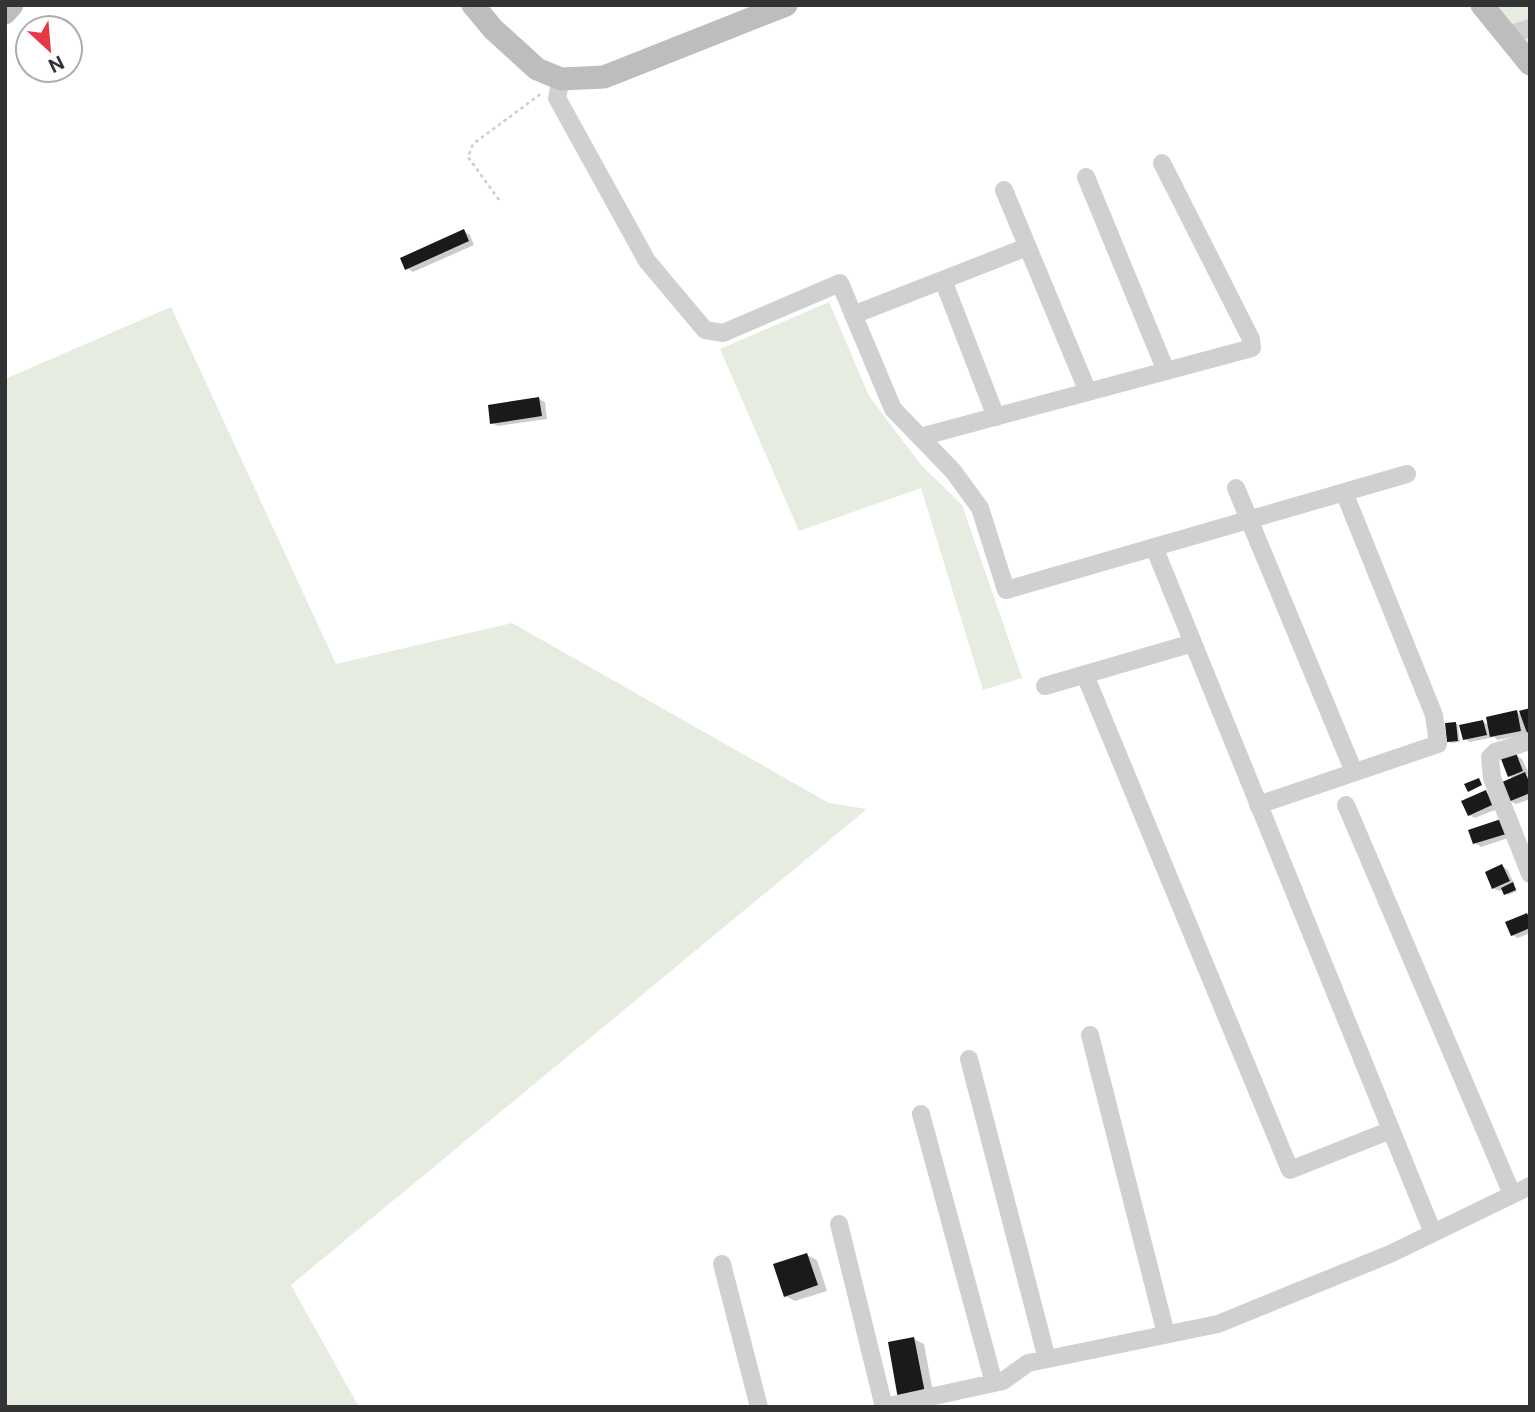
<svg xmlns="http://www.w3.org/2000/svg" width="1535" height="1412" font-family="'Public Sans',sans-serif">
	<rect width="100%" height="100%" fill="#fff"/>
	<path fill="#e6ecdf" d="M1488 5H1530V59Z
		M829 302 869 396 921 465 962 505 1022 678 983 690 921 488 799 531 720 349Z
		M171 307 336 664 512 623 829 803 867 809 291 1285 359 1407H5V379Z"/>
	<path fill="#0003" d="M464 231 470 235 474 245 413 272 407 268Z
		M539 399 545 402 547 419 498 426 492 423Z
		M1530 709V733L1526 731V734L1498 740 1494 737 1470 742 1464 739 1483 722 1490 725 1516 712 1523 716Z
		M1456 724 1458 725 1460 742 1451 743 1448 741Z
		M1516 755 1522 759 1529 774 1526 775 1530 777V799L1516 804 1510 801 1514 779 1509 776Z
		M1486 792 1492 796 1497 809 1475 818 1469 815Z
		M1501 821 1511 837 1481 847 1475 843Z
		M1502 866 1508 870 1517 891 1508 895 1503 890 1499 891 1493 888Z
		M1527 915 1530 917V933L1518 938 1512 935Z
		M807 1255 817 1260 827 1291 795 1301 785 1296Z
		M914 1339 924 1344 934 1398 910 1403Z"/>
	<path fill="#1a1a1a" d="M464 229 469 241 405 270 400 258Z
		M539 397 542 416 490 424 488 405Z
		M1530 708V732L1527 733 1519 711Z
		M1517 710 1521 731 1490 737 1486 717Z
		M1483 720 1487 735 1463 740 1459 725Z
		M1456 722 1458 741 1447 742 1445 723Z
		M1516 753 1523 771 1508 777 1501 759Z
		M1525 772 1530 784V793L1508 802 1500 783Z
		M1479 778 1482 785 1468 792 1464 784Z
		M1486 790 1492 805 1468 816 1461 801Z
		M1501 819 1506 834 1473 844 1468 830Z
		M1502 864 1510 881 1492 889 1485 872Z
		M1513 882 1516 890 1504 895 1501 888Z
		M1527 913 1530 920V928L1511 936 1505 922Z
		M807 1253 818 1285 784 1297 773 1264Z
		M914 1337 925 1393 898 1399 888 1342Z"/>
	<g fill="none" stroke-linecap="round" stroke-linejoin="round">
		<path stroke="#cdcdcd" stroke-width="2.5" stroke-dasharray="3.5 3.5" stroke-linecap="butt" d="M499 200 468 157 473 144 542 93"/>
		<path stroke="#d0d0d0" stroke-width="18" d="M1508 35 1530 28
			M561 79 557 98 647 261 705 330 723 333 840 283 893 409 953 471 980 508 1006 590 1407 474
			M1086 177 1166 371
			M1004 190 1088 392
			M943 280 996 417
			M853 315 1027 247
			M920 437 1252 348 1251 339 1162 163
			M1236 488 1354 772
			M1154 547 1433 1233
			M1085 675 1290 1170 1391 1130
			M1045 686 1193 643
			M1530 741 1495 752 1490 757 1492 778 1530 874
			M1258 805 1438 744 1434 715 1344 492
			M1346 805 1512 1194
			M1090 1035 1166 1334
			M969 1059 1047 1359
			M921 1114 994 1383
			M839 1224 884 1407
			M722 1264 759 1407
			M884 1407 1003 1381 1028 1363 1218 1324 1390 1254 1530 1186"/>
		<path stroke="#bdbdbd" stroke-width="23" d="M473 5 493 29 537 69 561 79 604 77 786 5
			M1482 5 1530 64
			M5 13 12 5"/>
	</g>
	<rect width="1535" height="1412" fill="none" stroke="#333333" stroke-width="14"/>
	<g transform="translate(49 49) rotate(154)"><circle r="33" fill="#ffffff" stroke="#adadad" stroke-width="2"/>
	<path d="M0-5L12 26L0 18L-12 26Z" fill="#e63946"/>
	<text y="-10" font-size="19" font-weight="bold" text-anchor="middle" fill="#333333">N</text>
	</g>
</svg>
